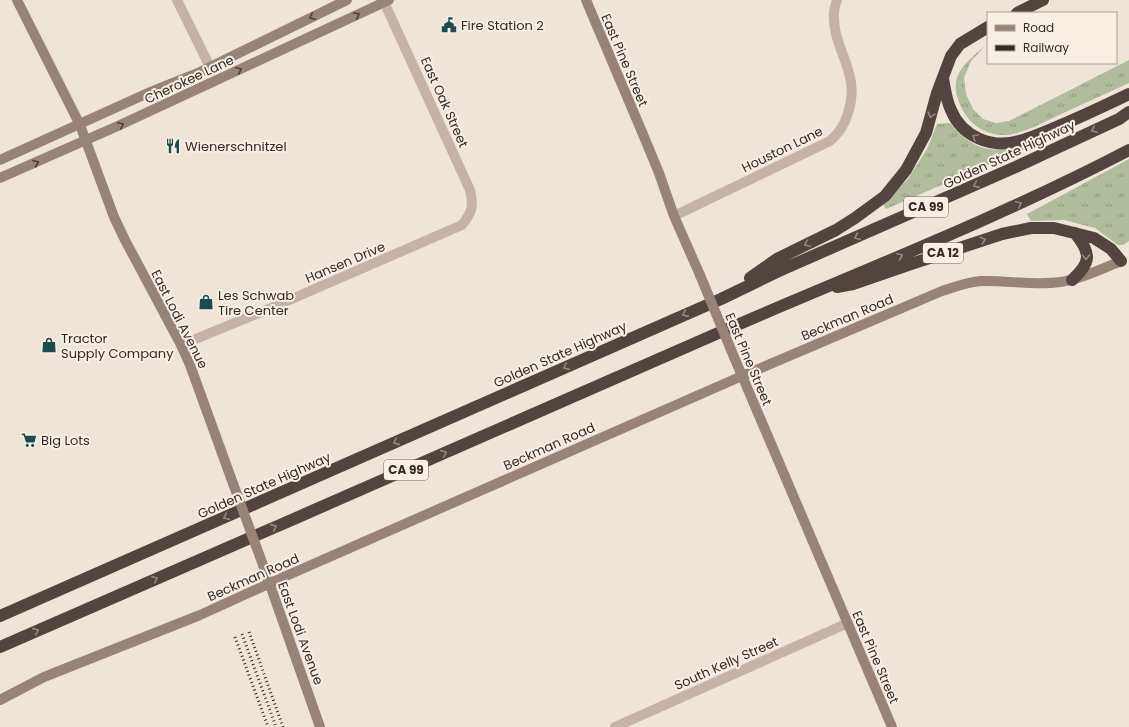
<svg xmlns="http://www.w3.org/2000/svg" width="1129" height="727" font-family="Poppins,sans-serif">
	<defs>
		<pattern id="grass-tufts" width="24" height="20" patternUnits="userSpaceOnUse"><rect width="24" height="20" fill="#b0bc9a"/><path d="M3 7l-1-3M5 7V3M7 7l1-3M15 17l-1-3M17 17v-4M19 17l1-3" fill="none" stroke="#90997d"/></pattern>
	</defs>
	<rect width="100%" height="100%" fill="#eee4d8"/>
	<path fill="url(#grass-tufts)" d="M985 46 971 61 964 78 966 94 973 109 983 119 996 123 1009 121 1129 60V83C1106 94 1082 104 1059 115 1044 122 1019 136 1002 135 980 134 964 119 958 99 949 74 968 61 985 46Z
		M950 123C976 156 1002 154 1038 140L1039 143 886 209 883 204 908 179 927 149 937 124Z
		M1129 159V241L1123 245H1118L1095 228 1064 220 1031 221 1027 214Z"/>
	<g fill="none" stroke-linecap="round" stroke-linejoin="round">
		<path stroke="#c5b4a6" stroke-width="10" d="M177 0 210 67
			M674 216 830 141C838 134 845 124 848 113 862 72 831 48 834 12 834 8 836 4 837 0
			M181 345 271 308 462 225C472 212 474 207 470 190L384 2
			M615 727 848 623"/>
		<path stroke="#988477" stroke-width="10" d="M17 0 80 125 114 217 125 240 181 345 190 365 231 478
			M586 0 642 132 659 173 674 216 700 275
			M0 160 148 93 198 73 347 0
			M0 178 120 125 389 0
			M734 357 892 727
			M263 565 320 727
			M0 700 44 677 200 615 286 576 742 376 942 291C955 287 967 282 981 281 1007 280 1033 286 1060 282 1081 279 1101 269 1121 261"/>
		<path stroke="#52443e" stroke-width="12" d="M1017 13 1043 0
			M943 78C945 89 946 100 951 110 962 137 992 149 1019 141 1031 138 1042 133 1054 128 1079 118 1104 106 1129 94
			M750 278 777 259 836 230 855 218 885 196 906 170 926 133 937 93 951 56 960 44 988 27
			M1072 280C1092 262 1091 253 1075 233
			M837 287 853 284 908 265 1002 234 1031 228H1054L1094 238 1111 249 1121 261
			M0 616 721 299 781 270 1018 166 1119 119 1129 112
			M0 647C239 543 477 439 716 334 854 274 995 220 1129 150"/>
		<path stroke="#322a26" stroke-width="3" stroke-dasharray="1 3" stroke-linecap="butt" d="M249 632 283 727
			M242 634 276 727
			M235 637 268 727"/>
		<path stroke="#988477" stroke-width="10" d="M700 275 734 357
			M231 478 263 565"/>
	</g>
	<defs><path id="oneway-chevron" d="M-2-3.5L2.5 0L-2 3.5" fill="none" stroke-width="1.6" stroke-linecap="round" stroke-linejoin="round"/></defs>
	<g stroke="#4c403a">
		<use href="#oneway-chevron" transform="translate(357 15) rotate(-25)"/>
		<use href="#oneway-chevron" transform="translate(312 17) rotate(155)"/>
		<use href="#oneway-chevron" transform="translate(239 70) rotate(-25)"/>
		<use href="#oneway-chevron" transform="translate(121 125) rotate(-25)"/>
		<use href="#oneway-chevron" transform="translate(36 163) rotate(-23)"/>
	</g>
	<g stroke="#948880">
		<use href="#oneway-chevron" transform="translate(931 115) rotate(106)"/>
		<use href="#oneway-chevron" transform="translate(1094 130) rotate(155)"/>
		<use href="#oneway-chevron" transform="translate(975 137) rotate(-150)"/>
		<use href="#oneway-chevron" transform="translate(976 185) rotate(156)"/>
		<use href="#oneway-chevron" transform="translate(1019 204) rotate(-25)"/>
		<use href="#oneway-chevron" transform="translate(857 237) rotate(157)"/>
		<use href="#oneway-chevron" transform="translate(983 240) rotate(-18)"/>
		<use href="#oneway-chevron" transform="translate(807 244) rotate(154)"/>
		<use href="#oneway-chevron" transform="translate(900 256) rotate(-23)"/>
		<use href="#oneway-chevron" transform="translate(1086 257) rotate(90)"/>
		<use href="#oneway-chevron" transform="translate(685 314) rotate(156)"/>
		<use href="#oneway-chevron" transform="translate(566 367) rotate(156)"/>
		<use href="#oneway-chevron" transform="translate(396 442) rotate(156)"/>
		<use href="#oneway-chevron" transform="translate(444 453) rotate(-24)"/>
		<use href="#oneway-chevron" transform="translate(226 517) rotate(156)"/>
		<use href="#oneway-chevron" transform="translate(274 527) rotate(-24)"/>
		<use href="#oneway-chevron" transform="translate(155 579) rotate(-24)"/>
		<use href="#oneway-chevron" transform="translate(36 631) rotate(-24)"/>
	</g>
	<defs>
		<g id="civic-bare" transform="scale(1.2)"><path d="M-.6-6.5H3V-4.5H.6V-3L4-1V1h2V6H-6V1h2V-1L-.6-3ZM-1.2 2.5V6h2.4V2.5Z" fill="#1f4b4f" stroke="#f7eee4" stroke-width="2.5" paint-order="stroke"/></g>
		<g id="restaurant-bare" transform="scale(1.2)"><path d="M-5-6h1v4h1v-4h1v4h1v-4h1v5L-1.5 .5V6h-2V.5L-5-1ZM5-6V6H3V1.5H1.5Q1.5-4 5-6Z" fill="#1f4b4f" stroke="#f7eee4" stroke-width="2.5" paint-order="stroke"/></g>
		<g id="shop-bare" transform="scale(1.2)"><path d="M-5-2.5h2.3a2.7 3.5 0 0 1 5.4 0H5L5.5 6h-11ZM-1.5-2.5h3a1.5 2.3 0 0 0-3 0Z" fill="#1f4b4f" stroke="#f7eee4" stroke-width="2.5" paint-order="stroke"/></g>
		<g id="supermarket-bare" transform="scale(1.2)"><path d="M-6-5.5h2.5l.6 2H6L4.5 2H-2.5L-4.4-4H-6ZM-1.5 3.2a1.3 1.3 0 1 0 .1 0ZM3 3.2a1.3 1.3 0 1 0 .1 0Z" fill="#1f4b4f" stroke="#f7eee4" stroke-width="2.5" paint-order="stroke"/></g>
	</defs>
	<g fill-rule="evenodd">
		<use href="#civic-bare" x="449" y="25"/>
		<use href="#restaurant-bare" x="173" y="146"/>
		<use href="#shop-bare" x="206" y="302"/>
		<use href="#shop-bare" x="49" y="345"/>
		<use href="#supermarket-bare" x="29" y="440"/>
	</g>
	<g text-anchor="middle" stroke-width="4" stroke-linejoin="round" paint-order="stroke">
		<g fill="#f7eee4" stroke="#6d655f" stroke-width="1">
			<rect x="904" y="197" width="44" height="20" rx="3"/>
			<rect x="923" y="243" width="40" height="20" rx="3"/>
			<rect x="384" y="460" width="44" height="20" rx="3"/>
		</g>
		<g font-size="12" font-weight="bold" fill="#322a26">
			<text x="926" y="211">CA 99</text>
			<text x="943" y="257">CA 12</text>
			<text x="406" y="474">CA 99</text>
		</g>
		<g font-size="13" fill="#322a26" stroke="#f7eee4" text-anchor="start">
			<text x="461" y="30">Fire Station 2</text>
			<text x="185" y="151">Wienerschnitzel</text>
			<text x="218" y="300">Les Schwab<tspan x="218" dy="15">Tire Center</tspan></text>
			<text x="61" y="343">Tractor<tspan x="61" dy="15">Supply Company</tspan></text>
			<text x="41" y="445">Big Lots</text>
		</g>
		<g font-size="13" fill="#322a26" stroke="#f7eee4">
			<text transform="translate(625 60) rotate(67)" y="5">East Pine Street</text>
			<text transform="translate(189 79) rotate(-25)" y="5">Cherokee Lane</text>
			<text transform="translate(445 102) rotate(66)" y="5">East Oak Street</text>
			<text transform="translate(782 149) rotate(-26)" y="5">Houston Lane</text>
			<text transform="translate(1009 154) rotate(-25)" y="5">Golden State Highway</text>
			<text transform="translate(345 262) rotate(-23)" y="5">Hansen Drive</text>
			<text transform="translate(847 317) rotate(-23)" y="5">Beckman Road</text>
			<text transform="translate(180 319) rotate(63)" y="5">East Lodi Avenue</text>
			<text transform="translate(560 354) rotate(-24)" y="5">Golden State Highway</text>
			<text transform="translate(749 359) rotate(67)" y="5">East Pine Street</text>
			<text transform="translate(549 446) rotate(-24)" y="5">Beckman Road</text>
			<text transform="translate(264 485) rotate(-24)" y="5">Golden State Highway</text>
			<text transform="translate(253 577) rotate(-24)" y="5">Beckman Road</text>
			<text transform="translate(301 633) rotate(70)" y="5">East Lodi Avenue</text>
			<text transform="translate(876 657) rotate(67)" y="5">East Pine Street</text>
			<text transform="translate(726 663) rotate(-24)" y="5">South Kelly Street</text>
		</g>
	</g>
	<rect x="987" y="12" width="130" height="52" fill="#f7eee4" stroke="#a8a098"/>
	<rect x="995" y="25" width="20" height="6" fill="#988477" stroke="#a8a098"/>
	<text x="1023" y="32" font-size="12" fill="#322a26">Road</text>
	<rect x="995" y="45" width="20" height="6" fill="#322a26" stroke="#a8a098"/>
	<text x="1023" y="52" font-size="12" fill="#322a26">Railway</text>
</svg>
